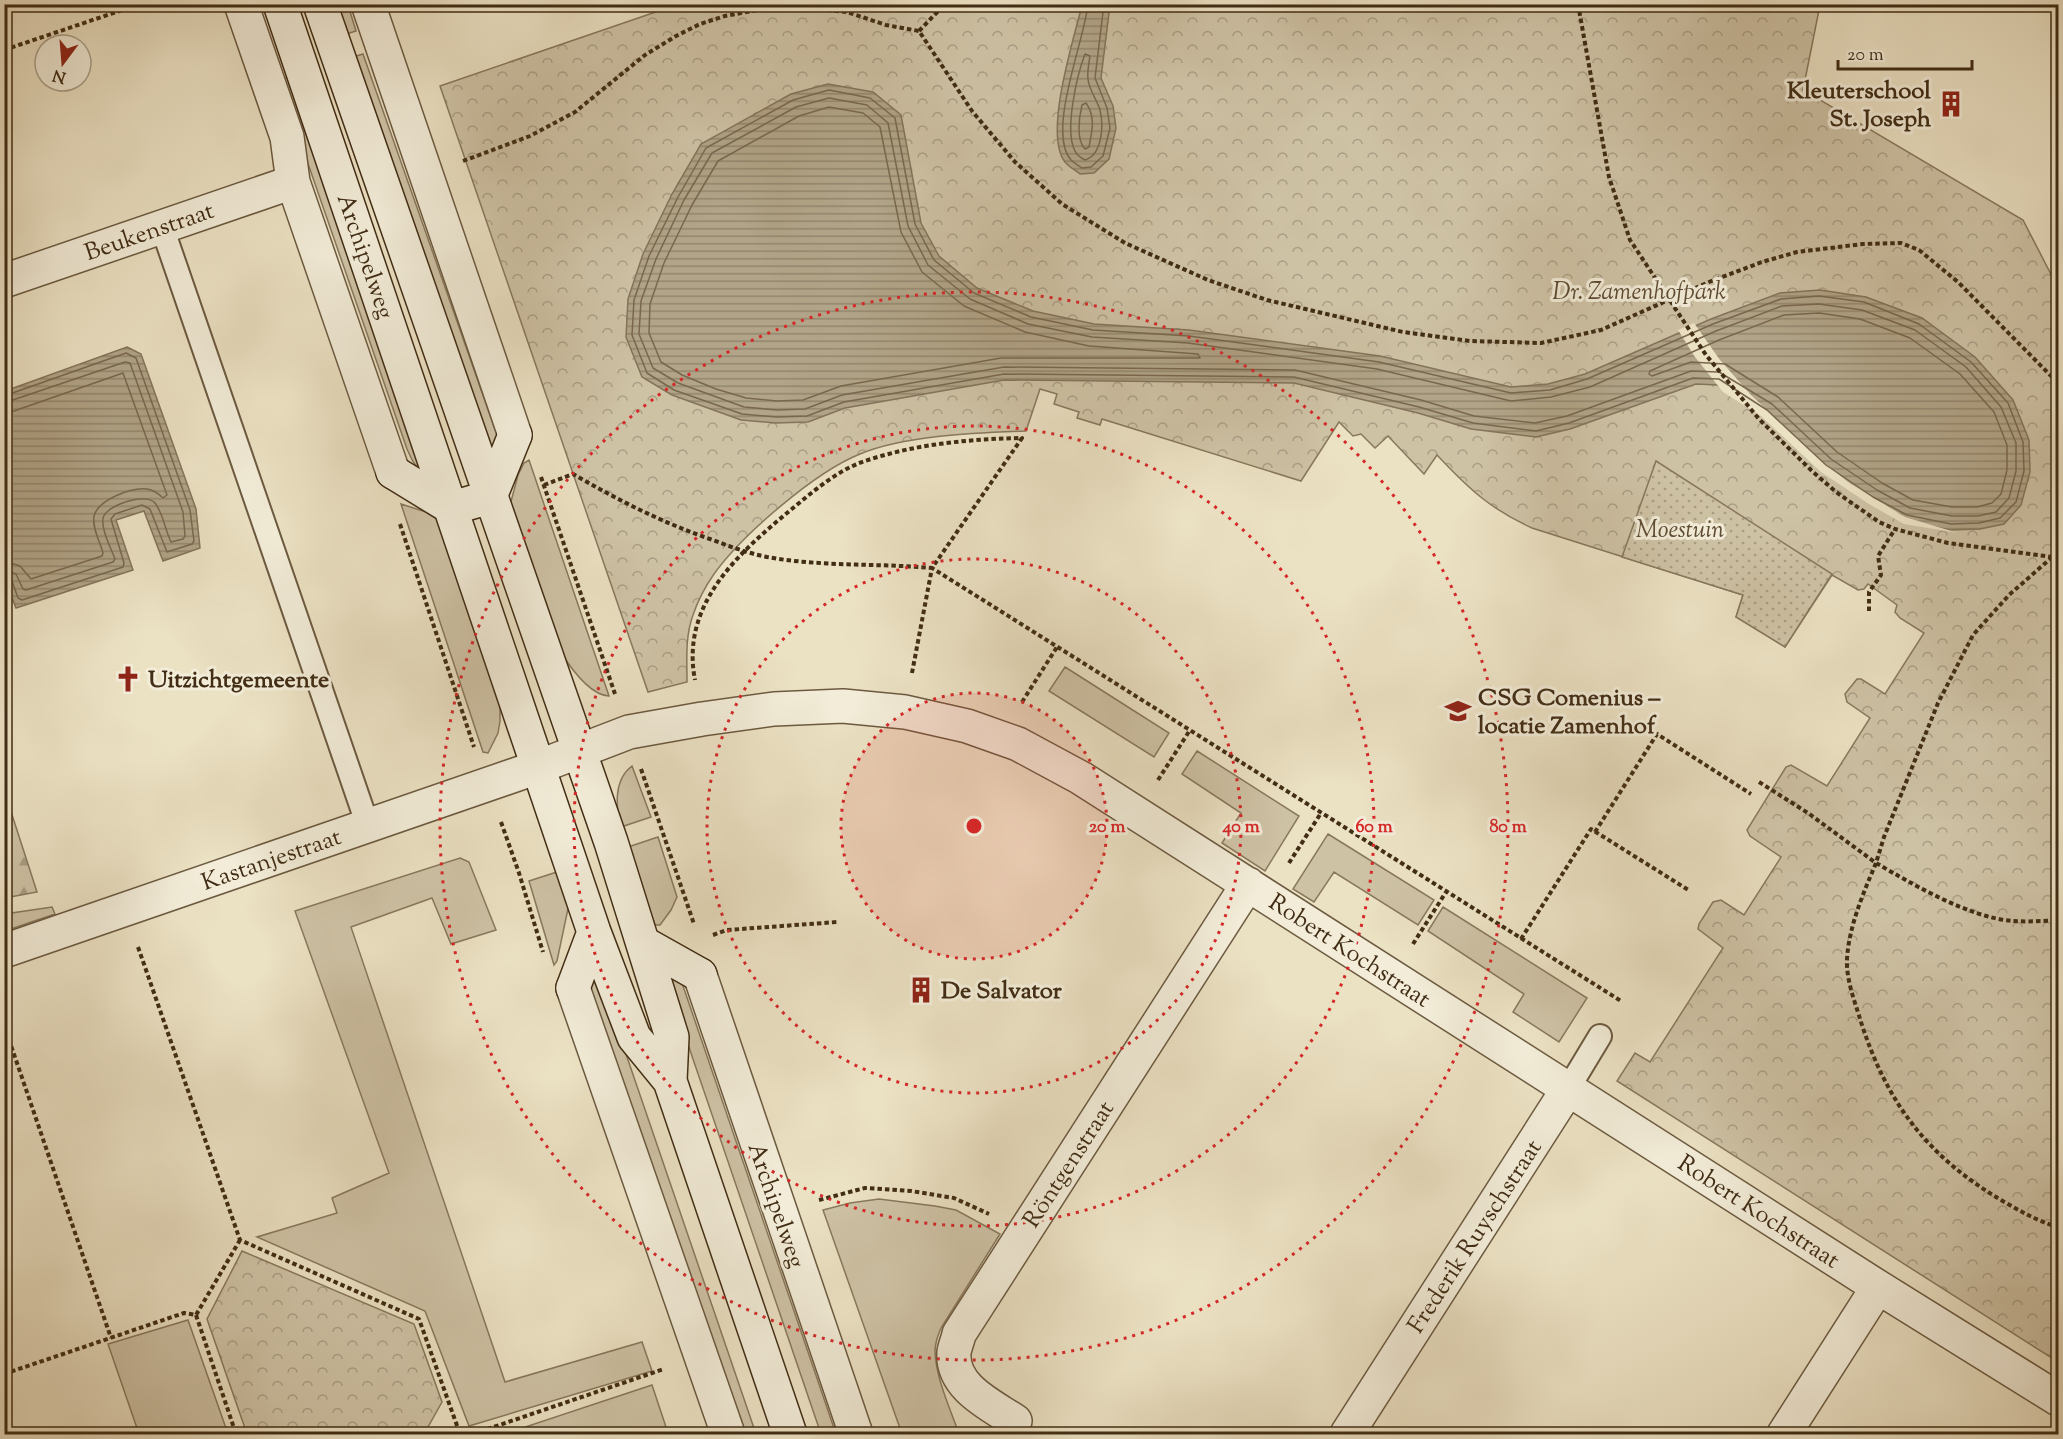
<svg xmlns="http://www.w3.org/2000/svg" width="2063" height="1439" font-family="'Sorts Mill Goudy',serif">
	<defs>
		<pattern id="forest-firs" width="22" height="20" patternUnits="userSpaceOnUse" patternTransform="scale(1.5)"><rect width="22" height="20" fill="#cec2a5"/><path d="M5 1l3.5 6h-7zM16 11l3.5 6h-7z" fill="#a99e85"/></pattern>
		<pattern id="park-crowns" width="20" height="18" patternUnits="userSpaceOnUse" patternTransform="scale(1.5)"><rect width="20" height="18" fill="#cec2a5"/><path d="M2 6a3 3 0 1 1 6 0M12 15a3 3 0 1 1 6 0" fill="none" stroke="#a99e85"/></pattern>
		<pattern id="garden-dots" width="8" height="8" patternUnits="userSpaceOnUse" patternTransform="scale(1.5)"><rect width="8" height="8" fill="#cec2a5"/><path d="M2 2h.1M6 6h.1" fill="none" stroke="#a99e85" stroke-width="1.8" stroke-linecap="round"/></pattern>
		<pattern id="water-rules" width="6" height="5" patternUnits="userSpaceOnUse" patternTransform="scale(1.5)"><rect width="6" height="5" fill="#b1a488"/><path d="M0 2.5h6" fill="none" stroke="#92866e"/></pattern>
	</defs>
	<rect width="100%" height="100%" fill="#ebe1c3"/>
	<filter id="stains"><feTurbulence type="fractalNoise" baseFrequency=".00333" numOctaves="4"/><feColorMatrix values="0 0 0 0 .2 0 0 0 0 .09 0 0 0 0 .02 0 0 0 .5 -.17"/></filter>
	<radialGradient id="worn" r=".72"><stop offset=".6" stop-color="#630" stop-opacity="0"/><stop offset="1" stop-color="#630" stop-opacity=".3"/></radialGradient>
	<path fill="#cec2a5" stroke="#88785d" stroke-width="1.5" d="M333 5H348L356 31 343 35Z
		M363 54 498 438 497 444 492 448H486L350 58Z
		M291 76 422 470C414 467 411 457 407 449L279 80Z
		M529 460 609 696C589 695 570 667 560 651L508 513 518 475 524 463Z
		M401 504 426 512 440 521 493 672 500 708V721L498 733 488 753 483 752Z
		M1065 667 1169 733 1154 757 1049 691Z
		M1197 751 1299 816 1265 871 1222 843 1241 813 1182 774Z
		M632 766 651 817 621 827C616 808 613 780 632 766Z
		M1328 834 1434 900 1418 925 1334 872 1314 902 1293 889Z
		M658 837 677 897 671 910 660 925H655L628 847Z
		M460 858 469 862 496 930 451 944 432 898 351 927 505 1382 642 1342 652 1371 469 1426 425 1311 257 1237 337 1213 332 1198 389 1173 295 911Z
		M560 871 569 904 557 961 554 965 529 881Z
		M52 907 55 914 5 931V914Z
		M1443 907 1587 998 1559 1042 1513 1012 1524 994 1428 931Z
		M667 973 681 980 836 1434H821L665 977Z
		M596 978 601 981 756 1434H742L589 986 592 979Z
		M879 1199 935 1206 956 1210 1000 1234 941 1328C938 1335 935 1343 935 1351 936 1379 950 1408 959 1434H902L823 1210 850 1203Z
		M188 1320 228 1434H139L108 1344Z
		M652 1385 668 1433 665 1434H504Z"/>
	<path fill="url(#forest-firs)" stroke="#88785d" stroke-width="1.5" d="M4 790 37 892 5 898H4Z"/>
	<path fill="url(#park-crowns)" stroke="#88785d" stroke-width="1.5" d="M676 5H1820L1803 90 2023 220 2058 288V1362L1617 1081 1635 1053 1650 1062 1723 948 1698 929 1699 924 1713 902 1721 900 1744 915 1781 857 1750 836 1747 830 1786 767 1791 765 1827 786 1870 718 1847 702 1845 694 1857 679H1861L1885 694 1924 633 1900 618 1895 612 1897 605 1868 584 1864 589 1858 590 1832 575 1785 647 1736 617 1743 595 1532 528C1490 509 1468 488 1437 455L1424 474 1388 436 1375 448 1361 434 1353 436 1339 422 1301 481 1102 419 1100 425 1077 418 1079 412 1054 404 1057 394 1040 389 1026 431C976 433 906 435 860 454 815 472 742 535 714 574 705 587 698 600 693 615 685 637 687 659 687 682L648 692 440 86Z
		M242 1251 414 1324 442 1402 424 1434H247L207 1319Z"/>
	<path fill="url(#garden-dots)" stroke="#88785d" stroke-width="1.5" d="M1656 461 1832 574 1785 647 1736 617 1743 595 1622 557Z"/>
	<path fill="url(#water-rules)" stroke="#84745a" stroke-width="1.5" d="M1082 5H1110L1101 78 1113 106 1116 128 1109 159 1094 173 1080 174C1075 170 1069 167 1065 162 1043 134 1074 39 1082 5Z
		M828 84 873 92 901 115 921 223 939 256 977 288 1033 311 1094 324 1189 330 1380 356 1511 387 1548 384 1585 374 1711 319 1780 293 1820 290 1866 297 1922 318 1975 357 2013 400 2029 440 2030 472 2021 505 2004 524 1980 529 1950 530 1906 521 1870 502 1763 414 1718 385 1696 384 1570 429 1536 437 1471 429 1418 413 1294 383 1004 380 845 408 808 422 776 423 741 420 672 395 642 377 626 337 628 299 643 254 672 194 701 144 791 94Z
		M127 347 141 354 196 509 200 548 163 561 144 511 116 520 133 570 16 608 4 577 5 391Z"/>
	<path fill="#ebe1c3" d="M1694 323 1720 360 1751 395 1817 457 1848 482 1905 517 1958 533 1904 524 1869 504 1821 472 1761 416 1723 392 1695 357 1678 330Z"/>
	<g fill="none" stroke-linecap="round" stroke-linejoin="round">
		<path stroke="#79684e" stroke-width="1.5" d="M1088 4C1085 39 1046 132 1071 160 1074 163 1079 166 1082 168L1091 167 1103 156 1110 128 1107 108 1095 78 1104 4
			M1085 54 1090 56C1089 63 1087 72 1088 79 1089 90 1097 100 1100 110 1104 126 1102 155 1085 160 1081 158 1077 156 1075 151 1064 131 1077 75 1085 54Z
			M829 90 870 98 895 118 915 224 934 260 974 293 1031 317 1093 330 1189 336 1379 362 1511 393 1550 390 1587 379 1713 324 1781 299 1819 296 1864 302 1919 324 1971 362 2008 403 2023 442 2024 471 2016 502 2000 518 1979 523 1951 524 1907 515 1873 497 1826 465 1767 410 1719 379 1693 378 1569 423 1536 431 1473 423 1419 407 1294 377 1004 374 844 402 807 416 777 417 742 414 674 390 647 373 632 335 634 300 649 256 678 197 706 148 793 100Z
			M829 98 867 105 888 123 908 226 928 265 970 299 1028 324 1092 337 1188 343 1377 369 1511 401 1551 397 1590 387 1716 331 1782 306 1819 304 1862 310 1915 330 1966 367 2001 407 2016 443V471L2009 498 1996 512 1978 516H1952L1910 508 1877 490 1831 459 1772 404 1719 372 1691 371 1567 416 1535 423 1474 416 1421 400 1295 370 1004 367 842 395 805 409 777 410 744 407 678 383 653 368 639 334 641 301 656 259 684 200 712 153 796 107Z
			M1086 103C1096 117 1092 131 1089 147L1085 149C1076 140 1079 117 1082 105Z
			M829 107 863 113 880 127 901 232 922 272 964 306 1025 332 1089 346 1198 354 1200 358H1001L841 386 803 400 777 401 746 398 716 389 682 375 661 362 649 333 650 304 664 263 692 205 718 161 799 116Z
			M1819 313 1860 319 1910 338 1960 374 1994 412 2007 445V470L2001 494 1992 503 1977 507H1952L1913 500 1882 483 1837 452 1778 397 1725 364 1691 362 1652 376 1649 374 1650 371 1719 340 1784 315Z
			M4 396 126 353 136 358 190 510 194 541 192 544 167 552 150 509 142 505 115 514 111 519 124 563 123 567 22 600 18 598 12 581 4 578
			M4 403 125 362 130 363 183 512 185 536 183 539 171 542C165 530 163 513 155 503 146 492 106 505 103 518 101 530 111 548 115 559L113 562 26 590 23 589 16 574 4 570
			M4 412 14 411 123 373 167 495 163 498C158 493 153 490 147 489 131 487 98 500 94 516 92 528 100 542 103 553L102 556 31 579 20 566 4 561"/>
		<g stroke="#6c5a40" stroke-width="26">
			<path id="lane" d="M162 227 368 826
				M1568 1089 1600 1036"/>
		</g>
		<g stroke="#6c5a40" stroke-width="36">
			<path id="street" d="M241 4 287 137 293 182 393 472
				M368 4 515 435
				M4 281 293 182
				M4 951 538 767 629 732 702 719 774 709 843 706 905 712 967 726 1018 744 1081 778 1878 1287 2058 1399
				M700 975 856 1434
				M573 988 728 1434
				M1009 1434 1015 1421C991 1405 951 1387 954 1352 955 1346 958 1340 959 1334L1248 884
				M1347 1434 1568 1089
				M1784 1434 1878 1287"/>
		</g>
		<g stroke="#412d15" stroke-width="36">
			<path id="secondary" d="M280 4 594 932 634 1037 670 1081 790 1434
				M320 4 611 842 672 1037 670 1081
				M393 472 452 508 490 497 515 435
				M643 943 700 975
				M573 988 594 932"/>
		</g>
		<path stroke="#412d15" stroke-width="4" stroke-dasharray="4.5 3" stroke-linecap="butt" d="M1578 4 1609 177 1630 240 1706 355 1759 419 1812 471 1836 492 1879 522 1895 529 1948 543 2052 557
			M919 31 945 4
			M4 50 140 4
			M463 161 530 136 575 112 645 55 676 36 700 24 725 16 768 8H808L847 12 886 25 919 31 972 111 1015 162 1062 204 1125 243 1208 280 1267 300 1403 332 1470 341 1541 343 1601 330 1709 282 1762 262 1797 252 1863 244 1901 243 1919 250 1958 282 2058 383
			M541 477 615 694
			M544 485 573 474C618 500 661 522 710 539 729 546 747 553 767 557 822 567 877 563 932 568L1022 438C970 439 915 444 865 461 838 470 815 490 793 508 740 552 680 603 695 680
			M400 524 474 747
			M2058 552 2009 595 1973 635 1938 703 1884 837 1876 863C1914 885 1968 917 2012 921 2027 922 2043 921 2058 920
			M1869 611V592L1881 575 1878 556 1895 529
			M912 673 932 568 1621 1001
			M1022 702 1057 647
			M641 769 694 924
			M1158 780 1190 730
			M1759 782 1808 813 1876 863C1863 894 1849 926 1847 959 1846 980 1855 1002 1861 1022 1887 1103 1927 1156 2001 1200 2020 1211 2037 1221 2058 1227
			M501 822 519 873 543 952
			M1595 832 1657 734 1751 794
			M1289 863 1321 813
			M713 935 727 930 837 922
			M1521 939 1591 829 1690 891
			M1413 944 1446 892
			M138 947 240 1240 419 1319 460 1434
			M4 1025 111 1338
			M819 1200 865 1188 911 1191 954 1198 989 1214
			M196 1315 236 1434
			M4 1374 184 1313 196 1315 240 1240
			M473 1434 664 1369"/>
		<use href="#lane" stroke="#f2ecd8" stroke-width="22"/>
		<use href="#street" stroke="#f2ecd8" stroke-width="33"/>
		<use href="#secondary" stroke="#f2ecd8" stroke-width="33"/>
	</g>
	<circle cx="974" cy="826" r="133" fill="#d62828" fill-opacity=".12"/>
	<g fill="none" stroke="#d62828" stroke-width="3" stroke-dasharray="3 6">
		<circle cx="974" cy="826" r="133"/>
		<circle cx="974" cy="826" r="267"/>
		<circle cx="974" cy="826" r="400"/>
		<circle cx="974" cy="826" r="534"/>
	</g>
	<defs>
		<g id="building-bare" transform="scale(2.07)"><path d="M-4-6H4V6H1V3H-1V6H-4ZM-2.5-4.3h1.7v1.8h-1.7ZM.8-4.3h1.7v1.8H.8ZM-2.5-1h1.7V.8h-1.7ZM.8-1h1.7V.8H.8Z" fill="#8f2418" stroke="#f2ecd8" stroke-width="2.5" paint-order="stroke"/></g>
		<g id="church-bare" transform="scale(2.07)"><path d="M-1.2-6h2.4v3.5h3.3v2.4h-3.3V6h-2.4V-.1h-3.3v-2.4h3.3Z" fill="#8f2418" stroke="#f2ecd8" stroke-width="2.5" paint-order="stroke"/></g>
		<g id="school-bare" transform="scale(2.07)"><path d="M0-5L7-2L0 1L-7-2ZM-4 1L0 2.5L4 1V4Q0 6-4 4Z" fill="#8f2418" stroke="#f2ecd8" stroke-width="2.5" paint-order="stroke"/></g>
	</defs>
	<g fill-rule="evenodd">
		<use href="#building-bare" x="1951" y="104"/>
		<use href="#church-bare" x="128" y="679"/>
		<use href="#school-bare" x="1458" y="711"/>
		<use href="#building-bare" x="921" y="990"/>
	</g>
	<g text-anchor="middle" stroke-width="6" stroke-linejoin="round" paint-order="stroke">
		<g font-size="24" font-weight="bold" fill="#412d15" stroke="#f2ecd8" text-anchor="start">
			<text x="1931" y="98" text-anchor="end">Kleuterschool<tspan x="1931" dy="28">St. Joseph</tspan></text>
			<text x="148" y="687">Uitzichtgemeente</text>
			<text x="1478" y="705">CSG Comenius –<tspan x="1478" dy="28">locatie Zamenhof</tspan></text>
			<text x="941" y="998">De Salvator</text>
		</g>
		<g font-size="24" fill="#412d15" stroke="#f2ecd8">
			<text transform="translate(149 231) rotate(-19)" y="8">Beukenstraat</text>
			<text transform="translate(366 256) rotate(71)" y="8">Archipelweg</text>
			<text transform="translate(271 859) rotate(-19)" y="8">Kastanjestraat</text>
			<text transform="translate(1350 950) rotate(33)" y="8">Robert Kochstraat</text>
			<text transform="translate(1068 1164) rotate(-57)" y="8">Röntgenstraat</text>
			<text transform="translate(777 1205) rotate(71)" y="8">Archipelweg</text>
			<text transform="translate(1759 1211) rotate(33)" y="8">Robert Kochstraat</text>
			<text transform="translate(1474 1236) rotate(-57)" y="8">Frederik Ruyschstraat</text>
		</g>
		<g font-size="24" font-style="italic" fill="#5d4b32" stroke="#f2ecd8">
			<text x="1639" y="299">Dr. Zamenhofpark</text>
			<text x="1680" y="537">Moestuin</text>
		</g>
	</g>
	<circle cx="974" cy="826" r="9" fill="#d62828" stroke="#f2ecd8" stroke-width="3"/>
	<g font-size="18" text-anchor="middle" font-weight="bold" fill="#d62828" stroke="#f2ecd8" stroke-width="6" stroke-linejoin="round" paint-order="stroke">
		<text x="1107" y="832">20 m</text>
		<text x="1241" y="832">40 m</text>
		<text x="1374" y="832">60 m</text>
		<text x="1508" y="832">80 m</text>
	</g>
	<rect width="2063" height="1439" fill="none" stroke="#ebe1c3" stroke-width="24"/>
	<rect x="6" y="6" width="2051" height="1427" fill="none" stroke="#412d15" stroke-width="3"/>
	<rect x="12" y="12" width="2039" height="1415" fill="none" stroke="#412d15" stroke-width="1.5"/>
	<g transform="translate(63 63) rotate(196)"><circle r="28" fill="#f2ecd8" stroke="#aba08a" stroke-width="1.5"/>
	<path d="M0-4.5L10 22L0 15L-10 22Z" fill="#8f2418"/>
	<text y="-9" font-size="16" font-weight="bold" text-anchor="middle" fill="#412d15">N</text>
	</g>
	<path d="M1838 60v9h134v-9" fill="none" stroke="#412d15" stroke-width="3"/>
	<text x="1847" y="60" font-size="18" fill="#412d15" stroke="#f2ecd8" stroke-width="4.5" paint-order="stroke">20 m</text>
	<rect width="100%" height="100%" filter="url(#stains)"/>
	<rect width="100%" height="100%" fill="url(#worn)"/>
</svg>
